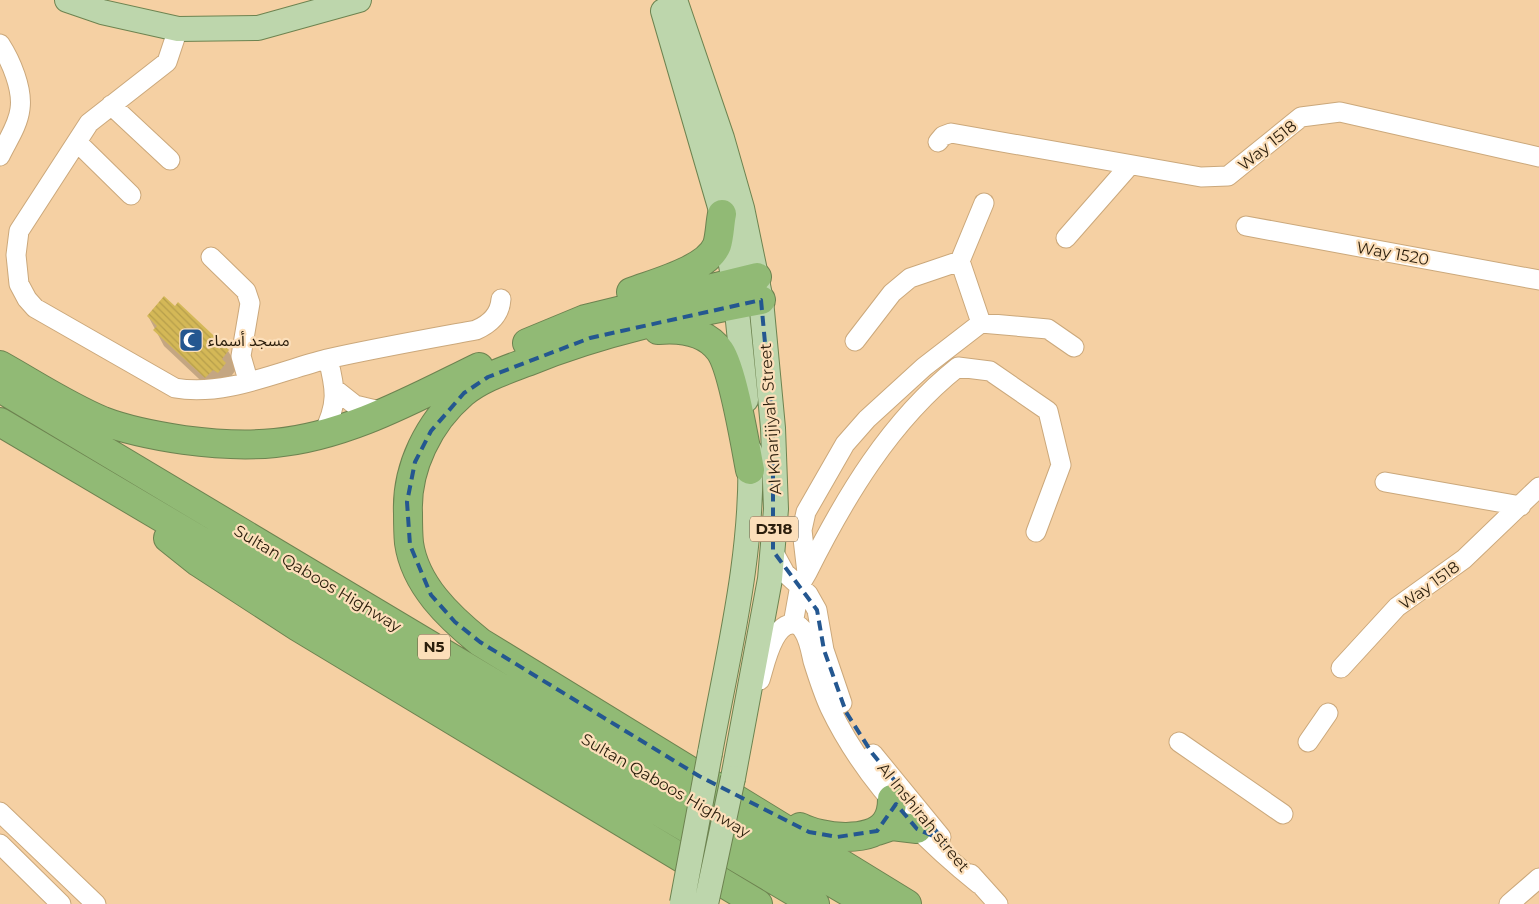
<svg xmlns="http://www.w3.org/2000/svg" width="1539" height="904" font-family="Montserrat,'Noto Sans Arabic',sans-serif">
	<defs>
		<pattern id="building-back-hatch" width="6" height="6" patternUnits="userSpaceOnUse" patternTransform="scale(1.25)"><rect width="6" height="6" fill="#d4b857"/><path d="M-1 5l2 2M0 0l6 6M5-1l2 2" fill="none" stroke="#b69e4b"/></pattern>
	</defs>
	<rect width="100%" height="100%" fill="#f5d0a3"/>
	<path fill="#0003" d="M148 316 228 351 238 367 232 375 235 380 215 394 164 346Z"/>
	<path fill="url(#building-back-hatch)" d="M164 296 175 306 178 302 229 350 222 359 226 363 218 373 213 370 205 378 153 330 157 326 147 316Z"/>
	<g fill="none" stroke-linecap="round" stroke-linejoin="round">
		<g stroke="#cba87b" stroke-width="21">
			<path id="minor" d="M178 29 167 62 89 123 19 231 16 255 19 284 27 299 35 308 175 388C225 397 279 371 327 359 376 348 427 339 476 330 490 324 500 315 501 299
				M0 44C11 61 23 89 20 109 18 126 7 141 0 156
				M111 105 170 160
				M77 142 131 195
				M938 142 943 136 951 133 1201 177 1228 176 1301 117 1340 112 1539 157
				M1246 226 1539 280
				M1066 238 1130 165
				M211 257 246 291 250 303 241 356 248 380
				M981 323 960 261 984 203
				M855 341 892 293 910 278 960 261
				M336 390 355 405 384 412
				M323 434C338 404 336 390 328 359
				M1385 482 1521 506
				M773 551 785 573 808 594 817 610 824 650 842 703
				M807 573C845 497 890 421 958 367L990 371 1048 411 1061 465 1036 532
				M793 624 800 585 807 573 802 530 806 512 845 444 867 419 924 367 981 323 1048 329 1074 347
				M1341 668 1397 607 1464 559 1539 487
				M760 680C765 665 772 624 793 624 798 624 802 628 804 632 809 640 811 652 813 661 818 677 823 693 830 708 863 777 920 837 979 884
				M1179 742 1283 814
				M1308 742 1328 713
				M873 754 941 837
				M0 812 96 904
				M0 844 61 904
				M971 874 998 904
				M1509 904 1539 878"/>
		</g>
		<g stroke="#6d8350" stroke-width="26">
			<path id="major" d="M67 0 102 12 178 29 258 28 359 0
				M675 0 722 138 742 208 761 300 773 428 776 509 770 579 733 778
				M663 11 722 214 734 282 746 400
				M710 753C728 654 754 552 750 451"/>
		</g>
		<g stroke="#6d8350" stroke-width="30">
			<path id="highway" d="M631 292C654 283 707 270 717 245 720 236 720 223 722 214
				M761 300C681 315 603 331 527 362 506 370 481 378 463 393 429 422 406 468 408 513 408 523 408 533 409 543 415 585 449 617 480 642L907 904
				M658 330C681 328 706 331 720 351 733 370 745 444 750 470
				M527 343 585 319 757 277
				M0 365C34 384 67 406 103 421 129 431 157 436 184 440 214 444 245 446 275 443 348 436 415 398 479 367
				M0 388 560 723 869 904
				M0 422 815 904
				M168 538 198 562 298 627 758 904
				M800 827C821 838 871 844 886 822 891 815 892 808 892 799
				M877 831 892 826 917 829"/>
		</g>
		<use href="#minor" stroke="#fff" stroke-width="19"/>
		<use href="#major" stroke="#bdd6ac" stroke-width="24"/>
		<use href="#highway" stroke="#91ba75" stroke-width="28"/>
		<g stroke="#6d8350" stroke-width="26" stroke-linecap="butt">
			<path id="major-bridge" d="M682 903 710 753
				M706 904 733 778"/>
		</g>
		<use href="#major-bridge" stroke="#bdd6ac" stroke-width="24"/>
	</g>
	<path fill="none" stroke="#245790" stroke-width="4" stroke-dasharray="10 6" stroke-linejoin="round" d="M761 300 773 428V551L817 610 824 650 846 712 872 753 955 854 933 836 917 829 896 804 877 831 837 837 809 832 699 776 480 642 455 622 431 595 410 545 407 502 415 462 431 431 464 393 488 377 590 338Z"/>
	<defs>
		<g id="mosque-square" transform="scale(1.25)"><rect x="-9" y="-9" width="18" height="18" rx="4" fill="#245790" stroke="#fcdfba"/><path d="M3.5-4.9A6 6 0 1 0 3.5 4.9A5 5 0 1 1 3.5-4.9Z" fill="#fff"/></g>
	</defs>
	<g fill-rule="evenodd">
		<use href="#mosque-square" x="191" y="340"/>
	</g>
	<g text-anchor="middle" stroke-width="4.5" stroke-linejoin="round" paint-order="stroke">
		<g fill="#fcdfba" stroke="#6a5840" stroke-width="1">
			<rect x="750" y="516.5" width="48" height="25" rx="4"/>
			<rect x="418" y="634.5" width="32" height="25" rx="4"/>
		</g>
		<g font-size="15" font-weight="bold" fill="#2b1e0c">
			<text x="774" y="534">D318</text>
			<text x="434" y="652">N5</text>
		</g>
		<g font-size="16" fill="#2b1e0c" stroke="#fcdfba">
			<text transform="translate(1267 145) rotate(-39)" y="6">Way 1518</text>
			<text transform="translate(1393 253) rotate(10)" y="6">Way 1520</text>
			<text transform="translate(770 419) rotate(-94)" y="6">Al Kharijiyah Street</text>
			<text transform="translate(318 578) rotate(31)" y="6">Sultan Qaboos Highway</text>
			<text transform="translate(1429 585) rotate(-36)" y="6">Way 1518</text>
			<text transform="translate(666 785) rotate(30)" y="6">Sultan Qaboos Highway</text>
			<text transform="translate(924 817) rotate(51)" y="6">Al Inshirah street</text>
		</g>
		<g font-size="16" fill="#2b1e0c" stroke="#fcdfba" text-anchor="start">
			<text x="208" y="346">مسجد أسماء</text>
		</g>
	</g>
</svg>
